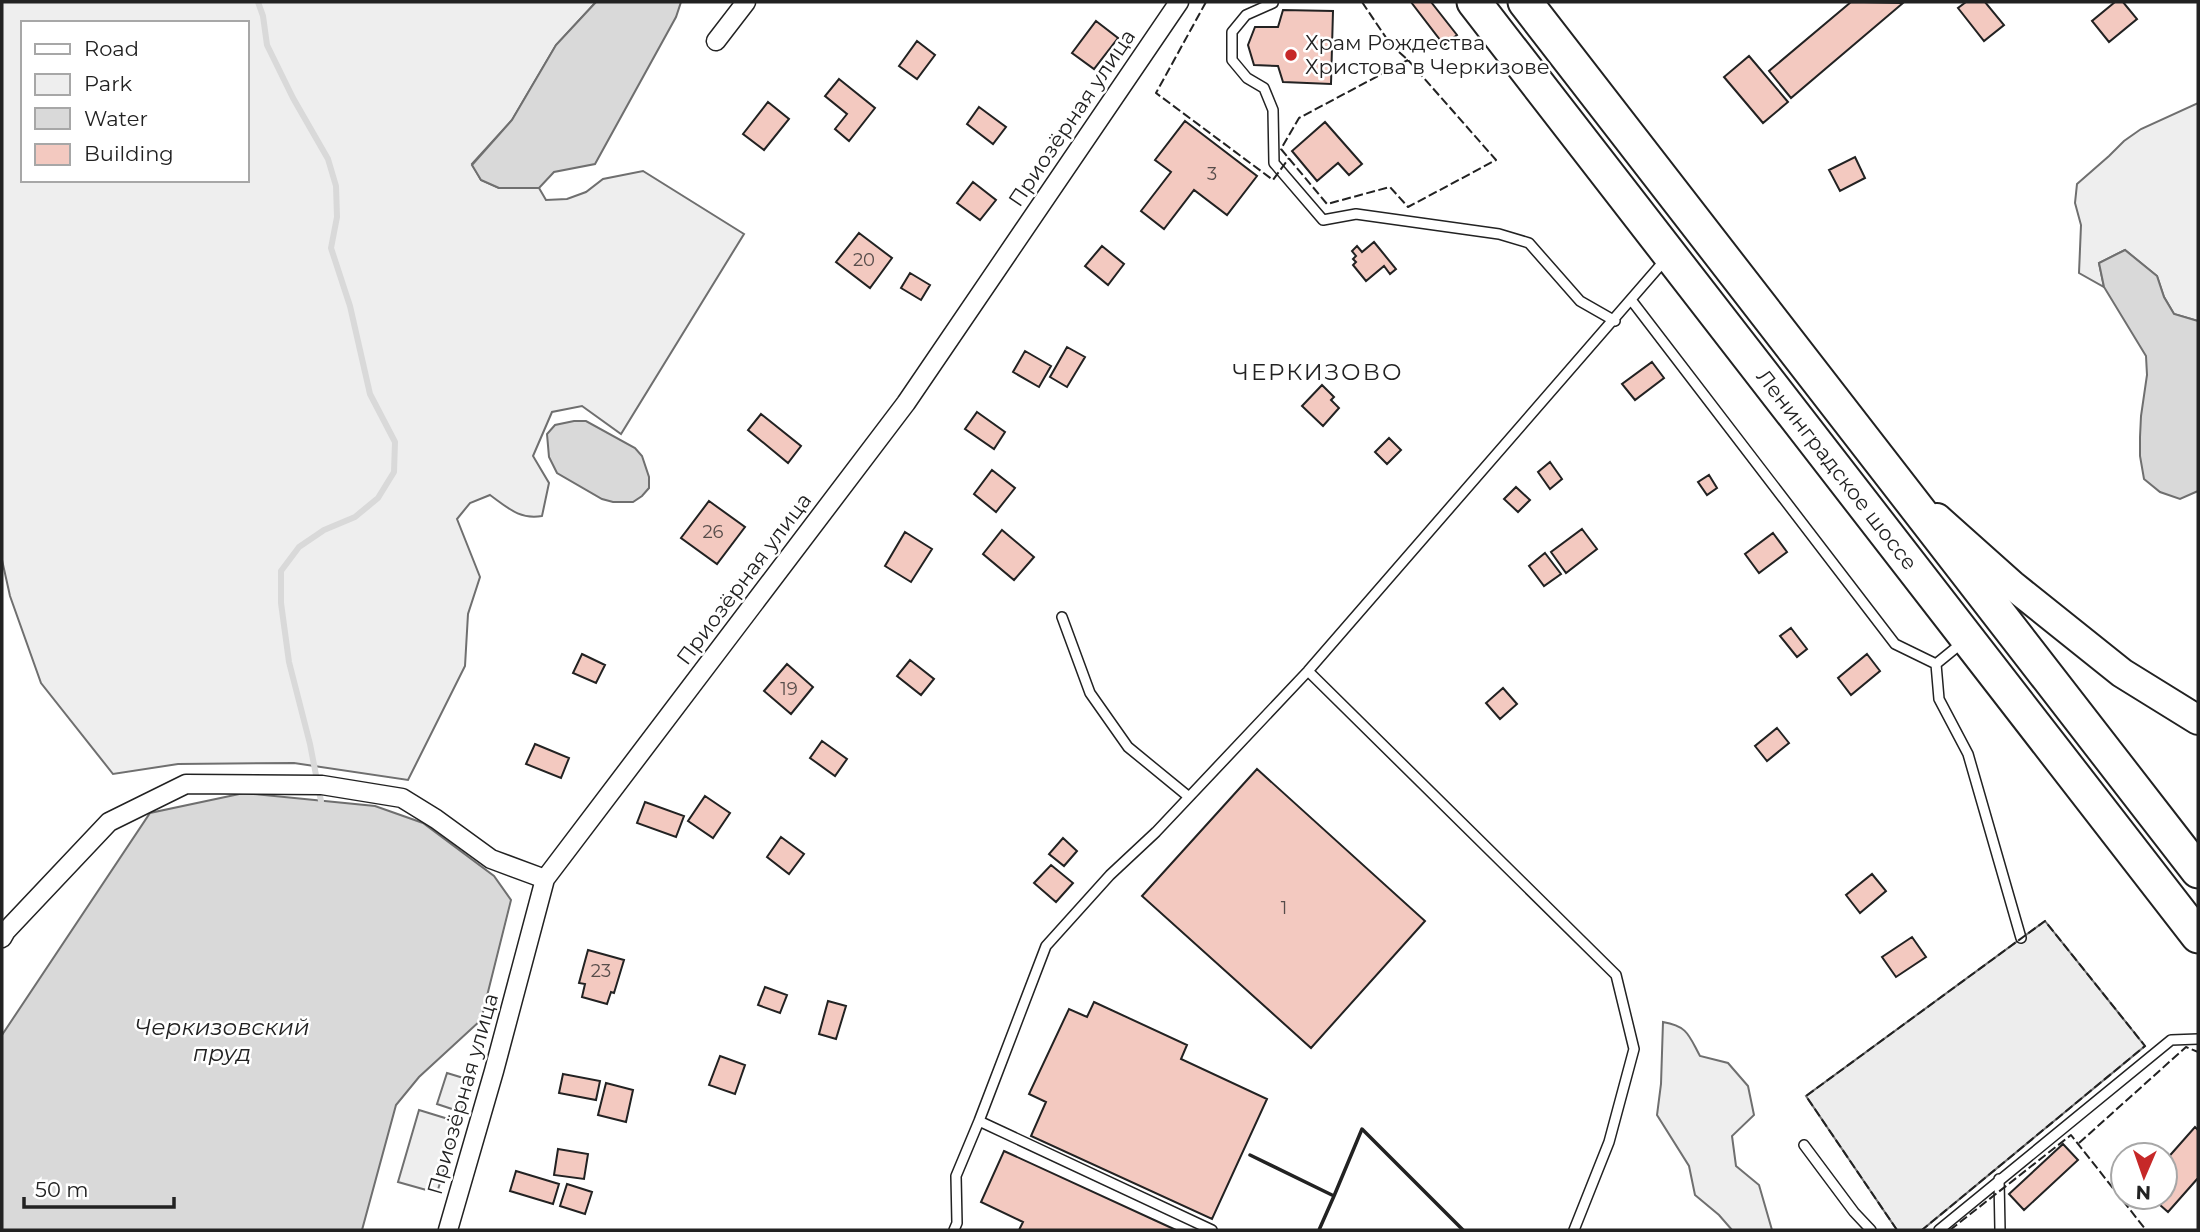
<svg xmlns="http://www.w3.org/2000/svg" width="2200" height="1232" font-family="Montserrat,sans-serif">
	<rect width="100%" height="100%" fill="#fff"/>
	<path fill="#eee" stroke="#6f6f6f" stroke-width="2" fill-rule="evenodd" d="M2 2H596L556 45 512 120 472 164 481 180 499 188H539L546 200 567 199 586 192 603 179 643 171 744 234 621 434 582 406 552 412 533 456 549 483 542 516C520 520 508 508 490 495L470 503 457 519 480 577 468 614 465 666 408 780 294 763 178 764 113 774 41 683 10 596 2 560ZM23 23H247V180H23Z
		M2198 103V321L2174 314 2164 297 2157 276 2125 250 2099 263 2104 287 2079 273 2081 225 2075 203 2077 184 2109 156 2124 141 2141 129Z
		M1663 1022C1688 1026 1689 1036 1700 1056L1728 1063 1748 1086 1754 1115 1732 1136 1736 1166 1759 1185 1772 1230H1732L1719 1215 1695 1195 1689 1166 1657 1115 1661 1084Z
		M447 1073 470 1080 461 1112 437 1104Z
		M419 1110 458 1122 437 1193 398 1182Z"/>
	<path fill="#ededed" stroke="#6f6f6f" stroke-width="2" d="M2045 921 2145 1046 1922 1230H1897L1806 1096Z"/>
	<path fill="#d9d9d9" stroke="#6f6f6f" stroke-width="2" d="M596 2H681L676 17 595 164 554 172 539 188H499L481 180 472 165 512 120 556 45Z
		M2125 250 2157 276 2164 297 2174 314 2198 321V491L2180 499 2160 492 2144 479 2140 456V437L2141 416 2147 375 2146 356 2104 287 2099 263Z
		M574 421H586L635 448 642 456 649 477V488L642 496 633 502H613L602 499 557 473 549 457 547 434 555 425Z
		M244 793 375 806 423 823 494 876 511 900 481 1020 419 1077 396 1105 362 1230H2V1035L150 813Z"/>
	<g fill="none" stroke-linecap="round" stroke-linejoin="round">
		<path stroke="#d9d9d9" stroke-width="6" d="M258 2 263 16 267 45 293 98 328 159 336 186 337 217 331 248 350 306 370 394 395 442 394 472 378 498 355 517 324 530 299 547 281 571V603L289 662 310 744 321 801"/>
	</g>
	<path fill="#f3c9c0" stroke="#222" stroke-width="2" d="M1411 2H1431L1457 35 1444 45Z
		M1851 2 1903 3 1791 98 1769 71Z
		M1966 2H1985L2004 25 1984 41 1958 8Z
		M2115 2H2123L2137 19 2109 42 2092 21Z
		M1283 10 1333 11 1331 84 1283 82 1278 66 1254 65 1248 45 1255 27H1278Z
		M1096 21 1118 38 1094 69 1072 53Z
		M917 41 935 55 917 79 899 66Z
		M1749 56 1788 102 1763 123 1724 77Z
		M839 79 875 108 849 141 835 129 847 114 825 96Z
		M768 102 789 119 764 150 743 134Z
		M979 107 1006 127 993 144 967 124Z
		M1185 121 1257 176 1227 215 1194 190 1164 229 1141 211 1171 172 1155 160Z
		M1325 122 1362 164 1349 175 1338 163 1317 181 1292 151Z
		M1855 157 1865 178 1840 191 1829 170Z
		M973 182 996 200 980 220 957 203Z
		M859 233 892 258 870 288 836 262Z
		M1374 242 1396 269 1390 274 1384 266 1366 281 1353 265 1356 262 1353 259 1356 256 1352 251 1357 246 1362 252Z
		M1102 246 1124 264 1108 285 1085 266Z
		M910 273 930 285 921 300 901 288Z
		M1067 347 1085 357 1067 387 1050 377Z
		M1025 351 1051 366 1039 387 1013 372Z
		M1652 362 1664 378 1635 400 1622 384Z
		M1322 385 1334 397 1331 400 1339 408 1323 426 1302 406Z
		M977 412 1005 432 994 449 965 429Z
		M761 414 801 446 788 463 748 430Z
		M1389 438 1401 450 1387 464 1375 452Z
		M1550 462 1562 479 1550 489 1538 472Z
		M992 470 1015 488 996 512 974 494Z
		M1709 475 1717 488 1707 495 1698 482Z
		M1516 487 1530 500 1518 512 1504 499Z
		M709 501 745 527 717 564 681 538Z
		M1582 529 1597 549 1566 573 1551 552Z
		M1002 530 1034 557 1014 580 983 554Z
		M905 532 932 549 911 582 885 566Z
		M1773 533 1787 552 1759 573 1745 554Z
		M1545 553 1561 574 1544 586 1529 566Z
		M1791 628 1807 649 1797 657 1780 636Z
		M582 654 605 665 596 683 573 673Z
		M1867 654 1880 671 1851 695 1838 678Z
		M910 660 934 679 921 695 897 676Z
		M787 664 813 687 791 714 764 691Z
		M1503 688 1517 704 1500 719 1486 703Z
		M1777 728 1789 743 1767 761 1755 746Z
		M822 741 847 759 835 776 810 758Z
		M535 744 569 758 561 778 526 764Z
		M1257 769 1425 921 1311 1048 1142 896Z
		M705 796 730 813 713 838 688 821Z
		M645 802 684 816 676 837 637 823Z
		M781 837 804 854 789 874 767 857Z
		M1063 838 1077 851 1064 866 1049 854Z
		M1051 865 1073 883 1056 902 1034 883Z
		M1872 874 1886 891 1860 913 1846 895Z
		M1912 937 1926 957 1896 977 1882 957Z
		M588 950 624 960 614 993 611 992 607 1004 582 997 585 984 579 983Z
		M765 987 787 995 780 1013 758 1005Z
		M828 1001 846 1006 836 1039 819 1034Z
		M1094 1002 1187 1045 1181 1059 1267 1099 1212 1219 1031 1136 1046 1102 1029 1094 1069 1009 1087 1017Z
		M720 1056 745 1065 735 1094 709 1085Z
		M563 1074 600 1081 596 1100 559 1093Z
		M606 1083 633 1090 626 1122 598 1115Z
		M2195 1127 2198 1130V1178L2168 1212 2151 1197H2165V1161Z
		M2063 1144 2078 1160 2024 1210 2009 1194Z
		M558 1149 588 1154 584 1179 554 1175Z
		M1004 1151 1176 1230H1019L1023 1222 981 1202Z
		M516 1171 559 1184 553 1204 510 1191Z
		M567 1184 592 1192 585 1214 560 1206Z"/>
	<g fill="none" stroke-linecap="round" stroke-linejoin="round">
		<g stroke="#222" stroke-width="12">
			<path id="lane" d="M1273 3 1246 15 1232 32V60L1247 78 1264 88 1273 110 1274 163 1323 220 1356 214 1499 234 1529 243 1580 301 1615 321
				M1632 301 1895 644 1936 664
				M1062 617 1090 693 1128 747 1189 797
				M1963 642 1936 664 1939 699 1968 754 2021 938
				M1308 671 1616 975 1634 1049 1609 1142 1574 1230
				M979 1121 1212 1230
				M1804 1145 1854 1212 1871 1230
				M1999 1179 2000 1230
				M954 1230 957 1223 956 1176 979 1121 1046 946 1110 875 1156 832 1308 671 1665 260
				M1939 1230 2171 1040 2198 1039"/>
		</g>
		<g stroke="#222" stroke-width="21">
			<path id="street" d="M716 41 746 2
				M2 938 6 931 109 822 186 784 322 785 402 798 436 819 491 859 545 879
				M448 1230 494 1071 545 879 906 403 1179 2"/>
		</g>
		<g stroke="#222" stroke-width="32">
			<path id="primary" d="M1937 518 2012 585 2122 673 2198 720"/>
		</g>
		<g stroke="#222" stroke-width="37">
			<g id="highway">
				<path id="s1" d="M1474 2 2198 936"/>
				<path d="M1525 2 2198 871"/>
			</g>
		</g>
		<use href="#lane" stroke="#fff" stroke-width="9"/>
		<use href="#street" stroke="#fff" stroke-width="18"/>
		<use href="#primary" stroke="#fff" stroke-width="28"/>
		<use href="#highway" stroke="#fff" stroke-width="33"/>
		<path stroke="#222" stroke-width="2" stroke-dasharray="9 3.5" stroke-linecap="butt" d="M1206 2 1156 93 1273 180 1289 158
			M1362 2 1391 45 1408 60 1496 160 1408 207 1390 187 1327 204 1281 149 1299 118 1408 60
			M2079 1143 2186 1047 2198 1052
			M1897 1230 1806 1096 2045 921 2145 1046 1922 1230
			M1950 1230 2071 1135 2146 1230"/>
		<path stroke="#222" stroke-width="3.5" d="M1250 1155 1334 1196 1319 1230
			M1334 1196 1362 1129 1463 1230"/>
	</g>
	<circle fill="#c62828" stroke="#fff" stroke-width="2.5" cx="1291" cy="55" r="7"/>
	<g text-anchor="middle" stroke-width="5" stroke-linejoin="round" paint-order="stroke">
		<g font-size="18" fill="#564c4a">
			<text x="1212" y="180">3</text>
			<text x="864" y="266">20</text>
			<text x="713" y="538">26</text>
			<text x="789" y="695">19</text>
			<text x="1284" y="914">1</text>
			<text x="601" y="977">23</text>
		</g>
		<g font-size="21" fill="#222" stroke="#fff" text-anchor="start">
			<text x="1305" y="50">Храм Рождества<tspan x="1305" dy="24">Христова в Черкизове</tspan></text>
		</g>
		<g font-size="21" fill="#222" stroke="#fff">
			<text transform="translate(1072 118) rotate(-56)" y="7">Приозёрная улица</text>
			<text dy="7" stroke="none"><textPath href="#s1" startOffset="592">Ленинградское шоссе</textPath></text>
			<text transform="translate(744 579) rotate(-53)" y="7">Приозёрная улица</text>
			<text transform="translate(463 1094) rotate(-74)" y="7">Приозёрная улица</text>
		</g>
		<g font-size="23" letter-spacing="2" fill="#222" stroke="#fff">
			<text x="1318" y="380">ЧЕРКИЗОВО</text>
		</g>
		<g font-size="23" font-style="italic" fill="#222" stroke="#fff">
			<text x="222" y="1035">Черкизовский<tspan x="222" dy="26">пруд</tspan></text>
		</g>
	</g>
	<rect width="2200" height="1232" fill="none" stroke="#222222" stroke-width="7"/>
	<rect x="21" y="21" width="228" height="161" fill="#ffffff" stroke="#a7a7a7" stroke-width="2"/>
	<rect x="35" y="44" width="35" height="10" fill="#ffffff" stroke="#a7a7a7" stroke-width="2"/>
	<text x="84" y="56" font-size="21" fill="#222222">Road</text>
	<rect x="35" y="74" width="35" height="21" fill="#eeeeee" stroke="#a7a7a7" stroke-width="2"/>
	<text x="84" y="91" font-size="21" fill="#222222">Park</text>
	<rect x="35" y="108" width="35" height="21" fill="#d9d9d9" stroke="#a7a7a7" stroke-width="2"/>
	<text x="84" y="126" font-size="21" fill="#222222">Water</text>
	<rect x="35" y="144" width="35" height="21" fill="#f3c9c0" stroke="#a7a7a7" stroke-width="2"/>
	<text x="84" y="161" font-size="21" fill="#222222">Building</text>
	<g transform="translate(2144 1176) rotate(182)"><circle r="33" fill="#ffffff" stroke="#a7a7a7" stroke-width="2"/>
	<path d="M0-5L12 26L0 18L-12 26Z" fill="#c62828"/>
	<text y="-10" font-size="19" font-weight="bold" text-anchor="middle" fill="#222222">N</text>
	</g>
	<path d="M24 1197v10h150v-10" fill="none" stroke="#222222" stroke-width="3.5"/>
	<text x="35" y="1197" font-size="21" fill="#222222" stroke="#ffffff" stroke-width="5" paint-order="stroke">50 m</text>
</svg>
